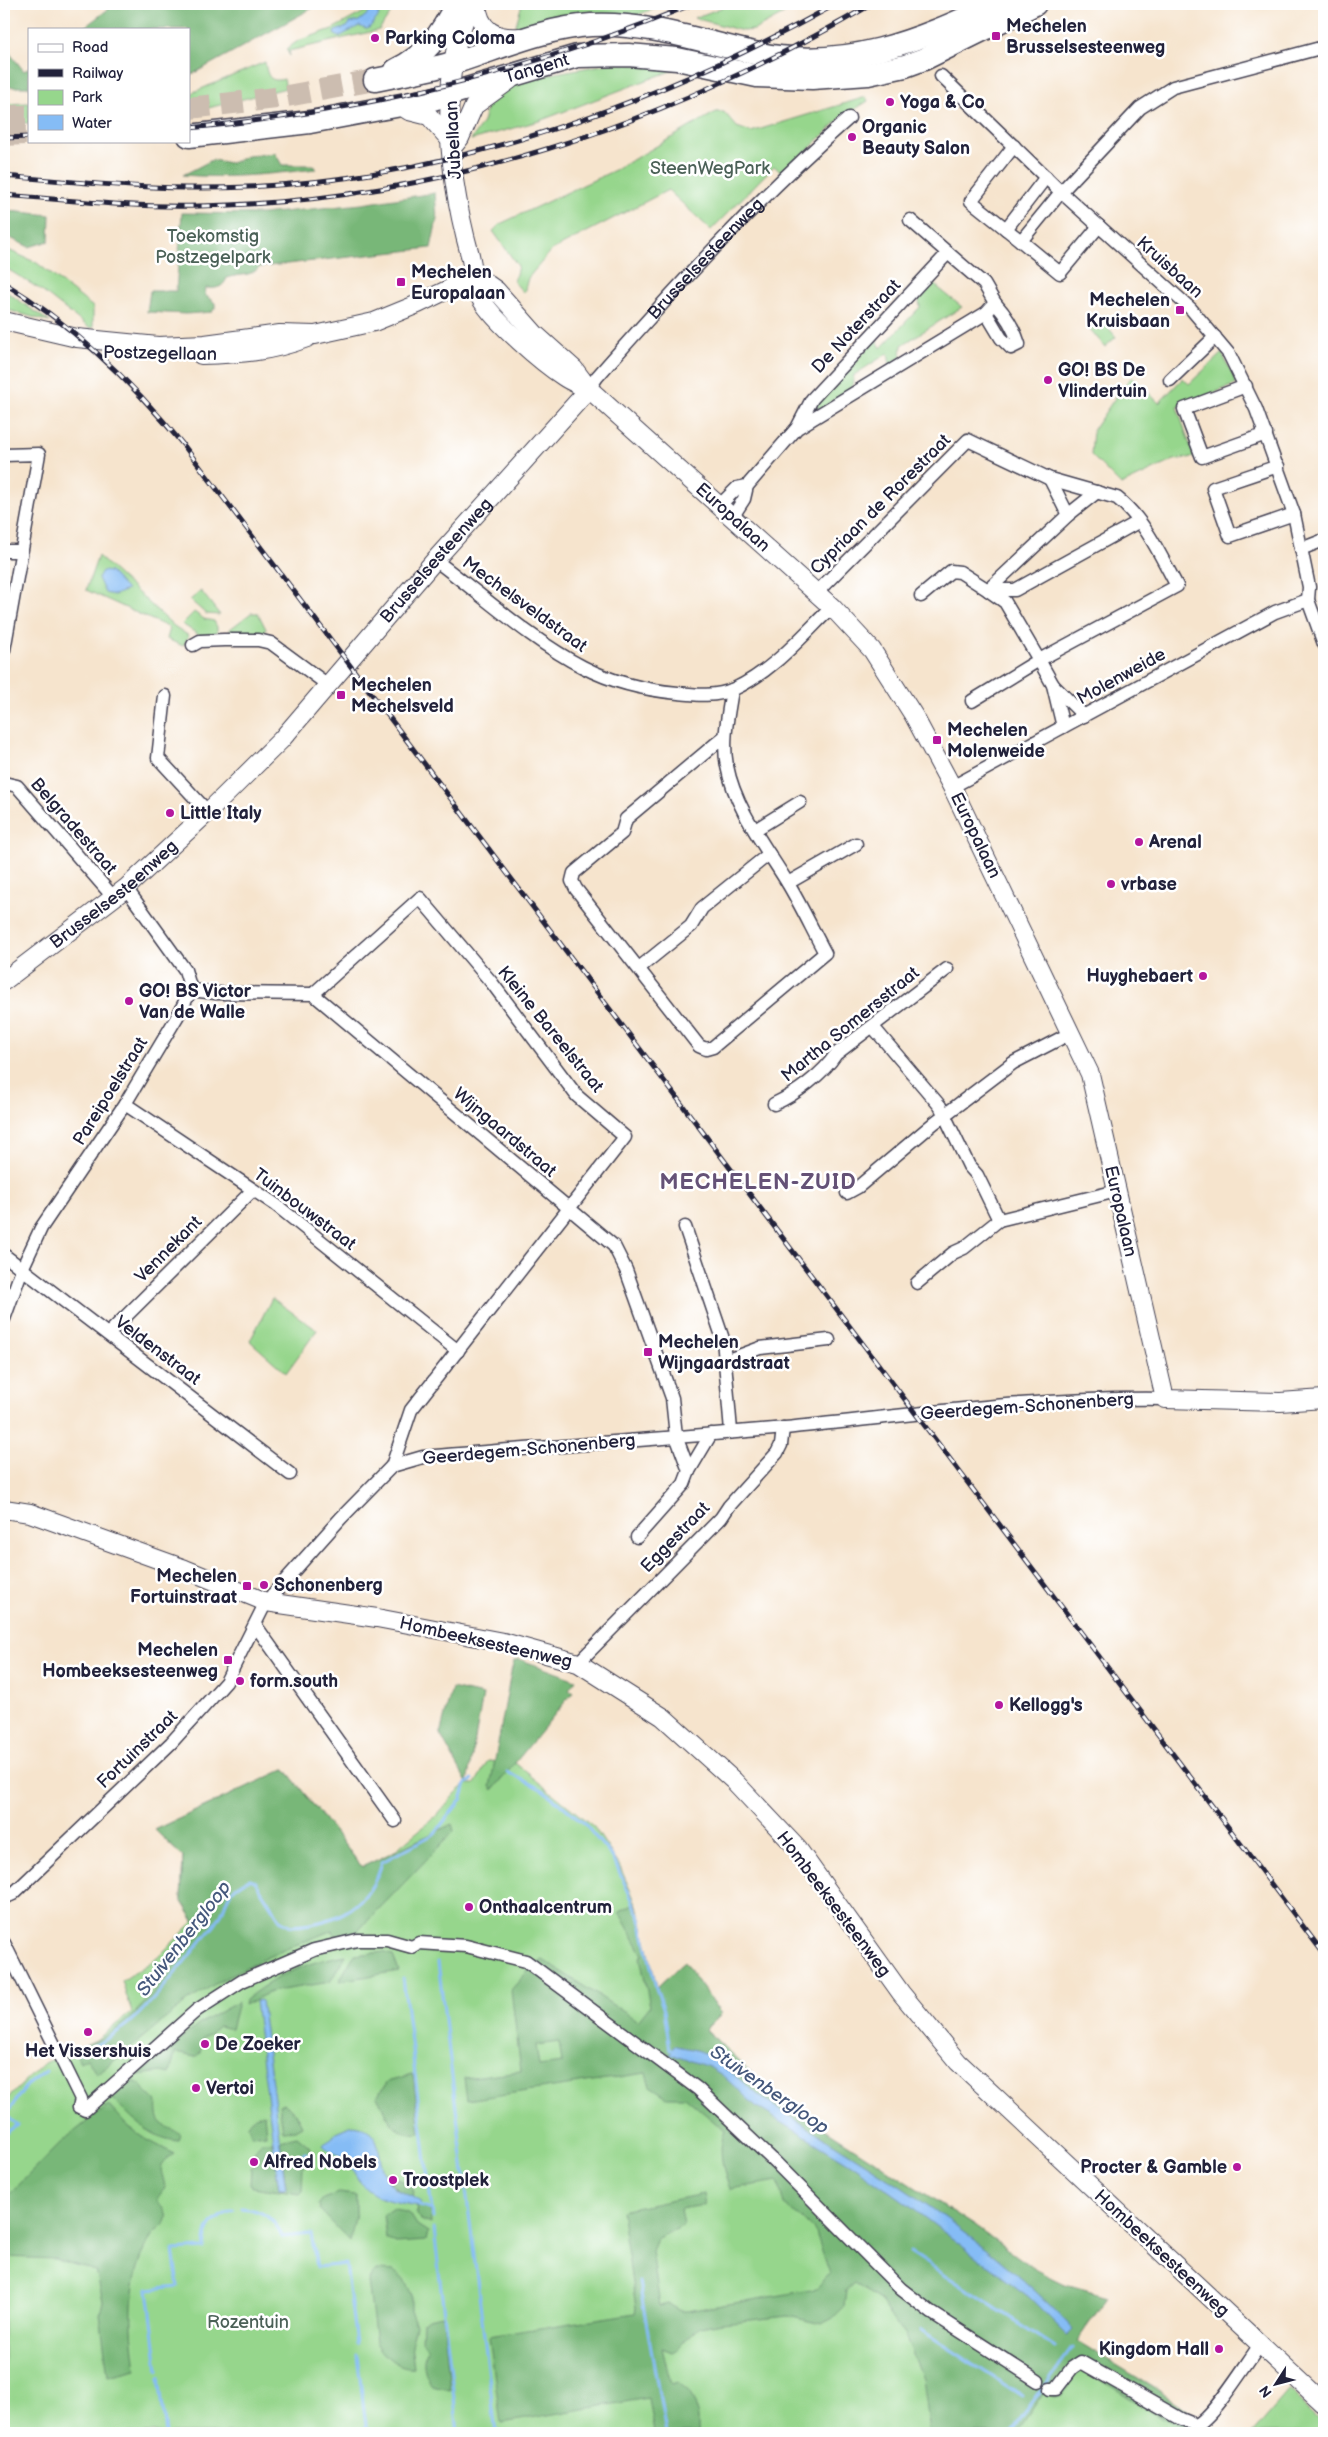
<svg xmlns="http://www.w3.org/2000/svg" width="1328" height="2437" font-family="'Balsamiq Sans',sans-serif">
	<rect width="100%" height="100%" fill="#fff"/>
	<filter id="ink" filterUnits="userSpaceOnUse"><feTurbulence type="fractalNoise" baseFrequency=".02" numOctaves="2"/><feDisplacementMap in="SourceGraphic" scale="10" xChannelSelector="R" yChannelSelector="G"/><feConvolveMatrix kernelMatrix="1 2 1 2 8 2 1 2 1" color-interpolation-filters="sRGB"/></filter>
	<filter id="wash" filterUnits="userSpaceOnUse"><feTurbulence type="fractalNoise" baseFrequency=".0096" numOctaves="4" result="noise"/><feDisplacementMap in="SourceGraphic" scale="20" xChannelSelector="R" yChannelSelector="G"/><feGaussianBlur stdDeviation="1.12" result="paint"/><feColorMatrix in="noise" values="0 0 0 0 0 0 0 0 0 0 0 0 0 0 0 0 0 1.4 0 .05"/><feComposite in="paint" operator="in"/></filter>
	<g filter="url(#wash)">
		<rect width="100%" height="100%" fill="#f6e4cd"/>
		<path fill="#96d68c" stroke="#5c7c64" d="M379 4H397L379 30 289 51 290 56 286 49 298 41 332 29Z
			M522 4H666L635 16 514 31Z
			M731 4H802L754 30 743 31 694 18Z
			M265 62C267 75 269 83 284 79L286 88 189 113V94Z
			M613 63 676 69 539 121 471 140 483 122 487 106 514 84 545 75Z
			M866 97 868 101 841 118 783 174 774 166 711 230 668 190 552 250 528 278 524 293 514 282 518 266 493 231 500 224 615 170 716 112H724L737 127 751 132Z
			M29 103V123H4V104Z
			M4 248 37 263 93 307V328L88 327 38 288 4 267Z
			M930 281 962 307 902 345 901 357 890 365 888 353 854 375 852 387 821 409H816V405L876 339 881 348 920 307 918 295Z
			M4 290 50 322 4 309Z
			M1101 319 1116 337 1105 347 1090 329Z
			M1222 353 1237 384 1177 407 1194 457 1174 460 1121 485 1091 455 1093 430 1124 385 1132 377 1159 403 1183 378 1189 384Z
			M98 556 174 626 189 636 183 646 167 639 170 628 86 590Z
			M201 591 220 615 206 614 190 600Z
			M194 612 204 619 214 621 217 627V633L199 635 182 624Z
			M251 613H258L266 629 264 633H230V629Z
			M272 1298 317 1330 286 1373 250 1341Z
			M488 1761 515 1763 594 1827 619 1865 639 1910 657 1987 684 1962 721 2014 706 2029 747 2071 797 2111 975 2226 1040 2273 1065 2284 1108 2296 1077 2341 1156 2389 1188 2433H4V2102L44 2063 96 2040 132 2012 122 1981 157 1958 194 1921 181 1900 183 1857 155 1830 285 1769 362 1867 393 1852 436 1816 456 1793 467 1784H475Z
			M1288 2390 1324 2423V2433H1251Z"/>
		<path fill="#78b778" stroke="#4d6c5a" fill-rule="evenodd" d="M115 4H320L189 76V29H82Z
			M4 46 24 71 29 68V87H4Z
			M275 153 282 165H313L316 169C272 174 228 179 183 175L212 160 231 163 247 156Z
			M435 193 437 219 431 248 260 267C249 278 240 273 227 278 223 288 216 289 206 288L205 295 215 303V308L212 312 186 314 147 312 150 291H176L182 213 262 214 362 204Z
			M9 211 50 215 49 241 29 247 4 235V222Z
			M519 1659 576 1680 569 1689 573 1692 493 1790 490 1787 511 1672 514 1661Z
			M452 1688 483 1695 467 1783 440 1734Z
			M285 1769 362 1867 452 1824 454 1831 353 1936 335 1941 333 1930C288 1948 242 1966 202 1992 164 2016 133 2049 96 2074L87 2058 80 2062 74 2050C84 2046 93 2043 102 2038 127 2024 161 1989 174 1964 182 1950 185 1935 198 1925L181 1900 183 1857 155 1830Z
			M636 1902 657 1987 684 1962 721 2014 705 2029C735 2058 765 2085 797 2111L975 2226 1035 2269 1065 2284 1108 2296 1077 2341 1156 2389 1199 2418 1189 2433 1087 2372 1079 2371 1063 2394 1054 2396 1045 2391 1017 2433H930L923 2378 906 2338 881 2301 854 2283 846 2290 844 2307 833 2318 822 2324 788 2316 722 2323 700 2327 676 2350 672 2352 662 2348 671 2384 678 2382C696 2396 699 2410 698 2433H654L648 2398 501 2423 489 2336 635 2313 636 2308 621 2211 703 2194 705 2205 680 2209 683 2225 657 2239 652 2251 660 2306 668 2304 680 2311H687L811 2290C823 2287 821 2278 830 2274L816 2233 798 2215 784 2205 778 2181 730 2189C723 2170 717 2150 725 2131L685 2097H667L650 2086 646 2073 467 2100 464 2078 521 2071 511 1990 535 1963 543 1960 638 2021 650 2006 640 1957 643 1955 619 1912ZM559 2042 562 2063 539 2066 536 2045Z
			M384 1952 393 1956 399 1971 339 1981 354 1955Z
			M346 1955 330 1982 270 1992 244 2005 245 2000C274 1976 309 1961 346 1955Z
			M238 2002 231 2029 219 2026 203 2039 200 2053 195 2057 175 2053 170 2074 162 2072 138 2075 202 2022Z
			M413 2074 420 2133C392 2137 388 2117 377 2096L388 2081Z
			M131 2080 139 2084 157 2102C155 2125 162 2124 181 2134L179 2141C150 2139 131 2117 112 2098Z
			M283 2103C292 2107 298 2117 302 2126L295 2130 283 2131 279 2105Z
			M108 2105 128 2127 142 2137 174 2154C154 2167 163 2170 165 2188 163 2191 159 2195 158 2198 156 2205 172 2210 166 2222 162 2228 154 2231 151 2237 127 2279 130 2324 136 2369L108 2376 100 2314 103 2301 96 2271 55 2259 4 2257V2200L60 2143Z
			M264 2114 266 2134 251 2135 248 2125C252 2118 256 2115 264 2114Z
			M297 2136 309 2146 311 2153 303 2167 302 2191 299 2194 253 2187 250 2185 251 2167 256 2165 257 2162 253 2159 255 2149 261 2142H273L279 2189H286L280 2140Z
			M392 2176 411 2185 414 2192 413 2198 402 2194 389 2181Z
			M339 2193 356 2195V2213L350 2241 320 2210 319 2204 323 2199Z
			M417 2206 430 2210 431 2224 421 2220 416 2215Z
			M393 2208 410 2214 417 2225 428 2232 426 2241 396 2243 386 2238 383 2215Z
			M376 2270 394 2271 405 2281 411 2294V2313L416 2325 411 2345 414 2367C399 2369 382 2355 376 2342L368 2281Z
			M443 2315 450 2390 432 2386C425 2373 420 2362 428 2350L422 2341 423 2322 428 2318Z"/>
		<path fill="#85bcf5" stroke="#546f98" d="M375 8 379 16 369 28 366 29 359 26 339 37 334 34 335 31 347 27 350 23 359 21Z
			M102 571 110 572 127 590 114 595 105 593 98 578Z
			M261 2000 286 2189H279L255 2001Z
			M674 2045C683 2048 693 2048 703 2053 730 2067 749 2091 775 2107 880 2172 989 2238 1073 2329L1067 2335 1029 2297 908 2205 856 2168 757 2107 722 2075 709 2067 669 2054Z
			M350 2126C391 2127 371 2162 392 2186 400 2195 416 2195 421 2203L419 2206C401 2203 376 2200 363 2186 356 2178 353 2168 345 2160 339 2153 328 2152 323 2145L338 2131Z"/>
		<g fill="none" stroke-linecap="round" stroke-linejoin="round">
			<path stroke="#85bcf5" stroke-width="3" d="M507 1772 543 1790 583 1822 613 1858 639 1915 656 1988 664 2010 670 2049 675 2050
				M438 1962 496 2433
				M403 1978 433 2218
				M78 2053C141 2030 172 1973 214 1926 229 1908 221 1890 250 1879L255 1881 280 1920 291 1926C336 1924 370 1907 382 1862L434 1834 461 1800 466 1784 472 1780
				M4 2134 17 2125 6 2115 25 2087 46 2071
				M282 2160 306 2153
				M419 2206 432 2210
				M242 2208C262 2210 276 2218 282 2237L311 2234 317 2267 346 2264 356 2344
				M434 2229 458 2433
				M910 2252 1055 2347
				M639 2282 666 2433
				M921 2330 1022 2396
				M357 2355 367 2433H363
				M158 2370 148 2289 178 2286 173 2250 204 2248C205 2227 215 2217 234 2210
				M159 2377 166 2433
				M1011 2433 1072 2348"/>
		</g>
	</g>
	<g filter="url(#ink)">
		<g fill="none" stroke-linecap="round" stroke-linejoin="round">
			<path stroke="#ccbdb0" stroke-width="22" stroke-dasharray="22 11" stroke-linecap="butt" d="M189 108 276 98 375 80
				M4 116H29
				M4 135 29 134"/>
			<g stroke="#423f51" stroke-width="15">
				<g id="street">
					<path d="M941 76 1061 192 1191 309 1229 354 1256 409 1294 514 1309 587 1308 600 1324 644"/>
					<path d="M1014 146 971 201 1021 241"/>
					<path d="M910 220 948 253"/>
					<path d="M1099 226 1060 273 1021 241 1061 192 1140 108 1173 87 1324 47"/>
					<path d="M1006 229 1046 177"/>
					<path d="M986 313 1001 338 1011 348 1019 344C1014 328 1006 315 995 303"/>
					<path d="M1170 380 1215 337"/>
					<path d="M1246 386 1184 409 1202 457 1266 434"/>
					<path id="s1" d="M589 389 597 377C677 286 758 198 849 118"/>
					<path d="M4 455 39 454 4 650"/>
					<path d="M1278 466 1213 488 1230 536 1294 514"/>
					<path d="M1050 479 1068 515"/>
					<path d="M720 505 737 488 747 486"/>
					<path d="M733 516 744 499 747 486 797 428 812 399 948 253 984 284 995 303 986 313 797 428"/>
					<path d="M1301 549 1324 540"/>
					<path d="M4 551H21"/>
					<path d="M435 560C481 594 533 642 583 667 612 682 645 690 678 693 696 695 717 697 734 689 773 671 802 636 832 607"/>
					<path d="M817 592 968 440 1050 479 1117 498C1145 520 1160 555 1177 586L1039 660 1053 685 1063 727"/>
					<path d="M921 596 951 571 960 572 988 590H1015L1138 522"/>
					<path d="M193 645 200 641 224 640H258L271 643 328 685"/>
					<path d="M1053 685 1084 716"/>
					<path d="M165 696 158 758 208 812"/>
					<path d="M972 701 1039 660 1005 602 988 590 1068 515 1097 492"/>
					<path d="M725 736 626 819 622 833 574 873 572 881 576 889 699 1046 706 1049 713 1047 825 953C812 929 801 905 787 882 765 846 735 808 727 766 722 741 728 715 732 690"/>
					<path d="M4 783 17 786 114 898"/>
					<path d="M952 787 1275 612 1308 600"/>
					<path d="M755 830 800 802"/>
					<path d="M788 883 856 844"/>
					<path d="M639 968 691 926 702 908 769 854"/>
					<path d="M191 990 216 993 313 994 614 1246 626 1270 672 1398 676 1436 689 1471"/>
					<path d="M313 994 420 898 492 983 577 1096 625 1137 411 1410 392 1466"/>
					<path d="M873 1027 940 1106 969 1166 977 1175 999 1220"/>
					<path d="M125 1104 276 1205 458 1351"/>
					<path d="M774 1104C796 1094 823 1074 836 1054L947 969"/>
					<path d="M847 1193 858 1187 934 1123 1013 1063 1071 1033"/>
					<path d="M685 1227 723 1339 731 1431"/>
					<path d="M4 1255 290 1474"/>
					<path d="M917 1283 953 1253 964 1248 999 1220 1117 1191"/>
					<path d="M4 1319 22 1269 41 1228 125 1104 177 1017 191 990 185 970 126 888"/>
					<path d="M108 1334 253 1190"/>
					<path d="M725 1361 760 1348 829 1340"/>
					<path d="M637 1537 684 1484 689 1471 711 1434"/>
					<path d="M256 1626 395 1821"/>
					<path d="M578 1663 721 1518 729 1506 777 1453 781 1445 783 1428"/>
					<path d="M4 1898 13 1894 171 1743 226 1682 266 1602 341 1518 392 1466 423 1457C543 1447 664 1439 785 1428 912 1415 1037 1397 1165 1399"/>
					<path d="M4 1943 81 2099 79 2107 85 2110 197 2010 242 1981 314 1950 357 1940H387L412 1947 419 1943 466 1946 526 1961 698 2089 775 2162 901 2289 932 2313 1038 2381"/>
					<path d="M1050 2389H1056L1072 2368 1081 2362 1181 2419 1196 2425C1213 2418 1247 2362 1260 2345"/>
				</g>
			</g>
			<g stroke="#423f51" stroke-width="20">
				<g id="secondary">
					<path d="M470 4C466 18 459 33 456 47 442 114 452 189 470 255 473 268 475 287 481 299 495 322 541 362 564 377 571 382 580 385 588 389"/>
					<path d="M477 4C479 31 496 39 520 37"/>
					<path d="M401 106 409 111 429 116 451 141"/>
					<path d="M452 148 460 138 474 106 510 80"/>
					<path d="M476 276 496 290 535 334 574 369 589 389 832 607 872 650 914 716 952 787 1090 1074 1165 1399 1280 1402 1324 1399"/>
					<path d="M4 321 77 338 158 346 205 344 280 334 315 335 374 322 418 304 476 276"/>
					<path d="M201 355C240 354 270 352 307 338"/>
					<path id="s2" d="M4 981 126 888 208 812 281 740 435 560 589 389"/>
					<path d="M4 1509 30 1513 185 1569 266 1602 377 1618 503 1642 578 1663 663 1717 734 1781 798 1849 901 1993 958 2062 1324 2404"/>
				</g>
			</g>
			<g stroke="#423f51" stroke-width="25">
				<g id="highway">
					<path d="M396 70C426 55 442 34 456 4"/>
					<path d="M375 80C402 74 430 70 456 62 500 48 544 28 591 25 646 22 700 41 754 53 845 72 917 41 997 4"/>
					<path id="s3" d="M189 136 310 122 433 99 577 56 628 55 677 59 757 76 812 78 868 74 905 66 924 59 1035 4"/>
				</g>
			</g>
			<use href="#street" stroke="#fff" stroke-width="12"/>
			<use href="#secondary" stroke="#fff" stroke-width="18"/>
			<use href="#highway" stroke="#fff" stroke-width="22"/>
			<g stroke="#22223b" stroke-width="5">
				<path id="rail" d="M189 128C361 112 533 71 693 4
					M4 138 29 137
					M4 176C85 183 166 191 247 187 453 178 657 104 836 4
					M4 195C69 200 134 208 199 206 438 202 667 124 872 4
					M4 283C75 326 133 383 185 447L1324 1954"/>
			</g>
			<use href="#rail" stroke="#fff" stroke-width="3" stroke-dasharray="9" stroke-linecap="butt"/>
		</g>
	</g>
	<g fill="#b5179e" stroke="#fff" stroke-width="2">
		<rect x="991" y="31" width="10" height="10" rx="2.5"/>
		<circle cx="375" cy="38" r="5"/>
		<circle cx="890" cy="102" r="5"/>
		<circle cx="852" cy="137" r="5"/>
		<rect x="396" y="277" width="10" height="10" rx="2.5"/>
		<rect x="1175" y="305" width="10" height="10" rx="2.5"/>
		<circle cx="1048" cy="380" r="5"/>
		<rect x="336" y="690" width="10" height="10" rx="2.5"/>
		<rect x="932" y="735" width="10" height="10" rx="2.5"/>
		<circle cx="170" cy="813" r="5"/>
		<circle cx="1139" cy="842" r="5"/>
		<circle cx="1111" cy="884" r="5"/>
		<circle cx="1203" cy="976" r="5"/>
		<circle cx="129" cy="1001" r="5"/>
		<rect x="643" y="1347" width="10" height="10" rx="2.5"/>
		<circle cx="264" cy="1585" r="5"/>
		<rect x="242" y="1581" width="10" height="10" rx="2.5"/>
		<rect x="223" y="1655" width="10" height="10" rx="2.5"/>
		<circle cx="240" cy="1681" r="5"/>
		<circle cx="999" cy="1705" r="5"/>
		<circle cx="469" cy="1907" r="5"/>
		<circle cx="88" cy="2032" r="5"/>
		<circle cx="205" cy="2044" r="5"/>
		<circle cx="196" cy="2088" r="5"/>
		<circle cx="254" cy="2162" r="5"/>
		<circle cx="1237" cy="2167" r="5"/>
		<circle cx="393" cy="2180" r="5"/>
		<circle cx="1219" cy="2349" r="5"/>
	</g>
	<g text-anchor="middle" stroke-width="5" stroke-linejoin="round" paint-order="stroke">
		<g font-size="18" font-weight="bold" fill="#22223b" stroke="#fff" text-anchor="start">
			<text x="1006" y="32">Mechelen<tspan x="1006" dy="21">Brusselsesteenweg</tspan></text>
			<text x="385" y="44">Parking Coloma</text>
			<text x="900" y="108">Yoga &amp; Co</text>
			<text x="862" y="133">Organic<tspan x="862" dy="21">Beauty Salon</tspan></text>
			<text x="411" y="278">Mechelen<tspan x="411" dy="21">Europalaan</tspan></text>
			<text x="1170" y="306" text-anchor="end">Mechelen<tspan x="1170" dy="21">Kruisbaan</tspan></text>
			<text x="1058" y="376">GO! BS De<tspan x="1058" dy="21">Vlindertuin</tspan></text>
			<text x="351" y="691">Mechelen<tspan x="351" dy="21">Mechelsveld</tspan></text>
			<text x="947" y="736">Mechelen<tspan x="947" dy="21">Molenweide</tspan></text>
			<text x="180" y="819">Little Italy</text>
			<text x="1149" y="848">Arenal</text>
			<text x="1121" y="890">vrbase</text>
			<text x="1193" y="982" text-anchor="end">Huyghebaert</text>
			<text x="139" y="997">GO! BS Victor<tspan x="139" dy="21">Van de Walle</tspan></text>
			<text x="658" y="1348">Mechelen<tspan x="658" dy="21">Wijngaardstraat</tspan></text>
			<text x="237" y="1582" text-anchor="end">Mechelen<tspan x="237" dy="21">Fortuinstraat</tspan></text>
			<text x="274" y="1591">Schonenberg</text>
			<text x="218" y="1656" text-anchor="end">Mechelen<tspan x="218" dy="21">Hombeeksesteenweg</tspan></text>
			<text x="250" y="1687">form.south</text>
			<text x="1009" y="1711">Kellogg's</text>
			<text x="479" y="1913">Onthaalcentrum</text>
			<text x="215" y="2050">De Zoeker</text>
			<text x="88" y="2057" text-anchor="middle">Het Vissershuis</text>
			<text x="206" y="2094">Vertoi</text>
			<text x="264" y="2168">Alfred Nobels</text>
			<text x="1227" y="2173" text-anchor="end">Procter &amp; Gamble</text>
			<text x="403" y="2186">Troostplek</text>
			<text x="1209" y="2355" text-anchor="end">Kingdom Hall</text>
		</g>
		<g font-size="18" fill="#22223b" stroke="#fff">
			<text dy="6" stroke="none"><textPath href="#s3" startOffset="355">Tangent</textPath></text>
			<text transform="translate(453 140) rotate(-93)" y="6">Jubellaan</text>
			<text dy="6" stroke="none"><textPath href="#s1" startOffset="175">Brusselsesteenweg</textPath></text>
			<text transform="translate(1170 267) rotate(42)" y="6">Kruisbaan</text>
			<text transform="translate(856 326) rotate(-47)" y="6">De Noterstraat</text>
			<text transform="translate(160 353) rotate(1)" y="6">Postzegellaan</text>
			<text transform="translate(880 504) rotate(-45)" y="6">Cypriaan de Rorestraat</text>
			<text transform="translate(733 517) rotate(42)" y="6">Europalaan</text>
			<text dy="6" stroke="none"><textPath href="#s2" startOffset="605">Brusselsesteenweg</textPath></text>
			<text transform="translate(525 604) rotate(36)" y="6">Mechelsveldstraat</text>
			<text transform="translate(1121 676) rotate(-29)" y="6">Molenweide</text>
			<text transform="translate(74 826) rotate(49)" y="6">Belgradestraat</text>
			<text transform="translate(976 835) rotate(64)" y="6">Europalaan</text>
			<text dy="6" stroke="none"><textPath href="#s2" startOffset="140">Brusselsesteenweg</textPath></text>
			<text transform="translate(850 1024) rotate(-39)" y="6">Martha Somersstraat</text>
			<text transform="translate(551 1029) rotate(51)" y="6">Kleine Bareelstraat</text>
			<text transform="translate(110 1091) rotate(-58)" y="6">Pareipoelstraat</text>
			<text transform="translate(505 1132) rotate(40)" y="6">Wijngaardstraat</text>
			<text transform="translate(305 1209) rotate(37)" y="6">Tuinbouwstraat</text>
			<text transform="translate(1121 1211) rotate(77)" y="6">Europalaan</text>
			<text transform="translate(168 1249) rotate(-45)" y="6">Vennekant</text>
			<text transform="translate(158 1350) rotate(37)" y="6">Veldenstraat</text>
			<text transform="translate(1027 1406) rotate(-4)" y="6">Geerdegem-Schonenberg</text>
			<text transform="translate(529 1449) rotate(-5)" y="6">Geerdegem-Schonenberg</text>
			<text transform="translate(675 1537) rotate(-46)" y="6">Eggestraat</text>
			<text transform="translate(486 1642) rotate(13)" y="6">Hombeeksesteenweg</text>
			<text transform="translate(137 1749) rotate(-44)" y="6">Fortuinstraat</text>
			<text transform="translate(834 1904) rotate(53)" y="6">Hombeeksesteenweg</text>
			<text transform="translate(1162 2253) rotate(43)" y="6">Hombeeksesteenweg</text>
		</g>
		<g font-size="18" fill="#4b6157" stroke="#fff">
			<text x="710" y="174">SteenWegPark</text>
			<text x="213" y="242">Toekomstig<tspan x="213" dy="21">Postzegelpark</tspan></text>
			<text x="248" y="2328">Rozentuin</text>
		</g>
		<g font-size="19" font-style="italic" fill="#45587c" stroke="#fff">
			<text transform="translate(183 1938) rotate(-52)" y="7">Stuivenbergloop</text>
			<text transform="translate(770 2089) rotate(35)" y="7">Stuivenbergloop</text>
		</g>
		<g font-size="22" font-weight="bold" letter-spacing="1" fill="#655277" stroke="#fff">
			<text x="758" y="1189">MECHELEN-ZUID</text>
		</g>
	</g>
	<rect width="1328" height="2437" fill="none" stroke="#fff" stroke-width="20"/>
	<rect x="28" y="28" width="162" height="115" fill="#ffffff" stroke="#a7a7b1"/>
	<rect x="38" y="44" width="25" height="8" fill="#ffffff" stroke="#a7a7b1"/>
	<text x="72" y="52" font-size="15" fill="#22223b">Road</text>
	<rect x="38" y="69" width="25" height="8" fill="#22223b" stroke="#a7a7b1"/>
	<text x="72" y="78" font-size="15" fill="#22223b">Railway</text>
	<rect x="38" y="90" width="25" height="15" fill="#96d68c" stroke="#a7a7b1"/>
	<text x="72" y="102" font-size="15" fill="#22223b">Park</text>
	<rect x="38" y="115" width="25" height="15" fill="#85bcf5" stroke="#a7a7b1"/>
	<text x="72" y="128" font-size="15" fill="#22223b">Water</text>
	<g transform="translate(1276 2384) rotate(234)" stroke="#ffffff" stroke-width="4" paint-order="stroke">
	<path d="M0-4L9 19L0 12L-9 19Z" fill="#22223b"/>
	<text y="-8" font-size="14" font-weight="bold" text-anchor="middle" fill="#22223b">N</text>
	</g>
</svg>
